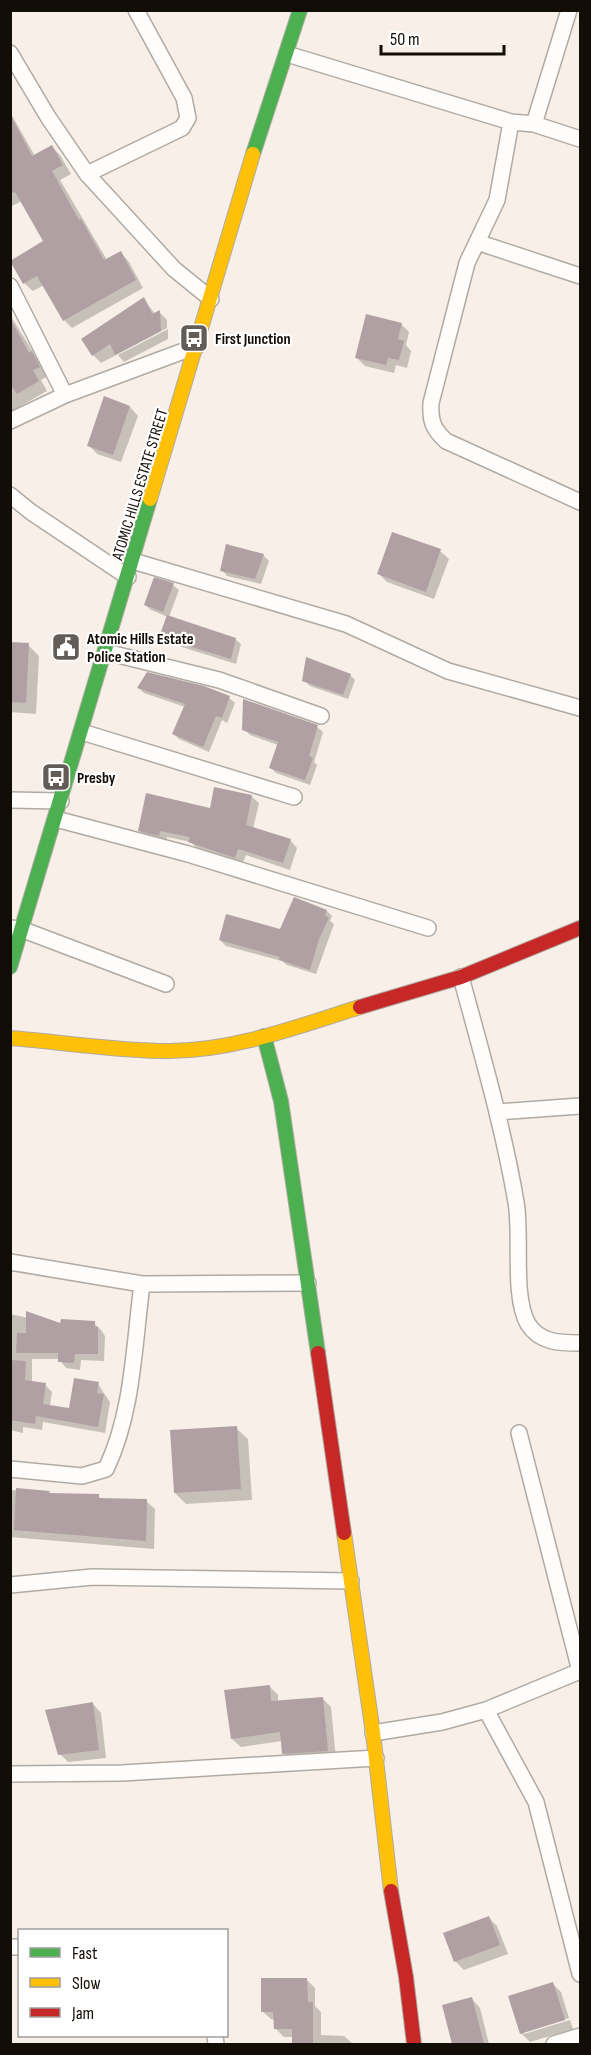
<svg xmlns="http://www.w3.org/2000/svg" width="591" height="2055" font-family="'Sofia Sans Condensed',sans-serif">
	<rect width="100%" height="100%" fill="#f8f0e8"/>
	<path fill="#0003" d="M10 112 35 156 52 147 60 155 71 174 60 180 107 260 121 253 129 262 143 288 72 328 64 320 44 285 33 291 24 283 45 241 22 201 10 207Z
		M144 299 155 314 159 312 167 320V328L101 363 93 355Z
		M10 315 48 376 41 380 47 391 10 412Z
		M401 324 409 332 406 345 411 351 407 368 396 365 394 373 365 366 356 357Z
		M168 329V339L124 362 118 355Z
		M130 407 138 416 121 462 97 454 89 445Z
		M440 551 449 559 434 599 387 582 379 574Z
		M263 555 269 561 261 584 227 576 222 570Z
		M155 579 173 585 179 590 169 617 235 639 241 644 236 664 166 642 160 637 168 617 151 610 145 605Z
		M10 644 28 645 39 656 36 714 10 712Z
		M350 675 355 680 348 699 310 686 304 680Z
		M139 688 229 698 235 703 227 723 222 720 209 752 179 739 174 734 185 707 144 693Z
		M317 727 323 732 314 762 317 765 310 785 276 773 270 767 278 745 250 735 244 729Z
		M251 796 259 803 253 829 290 840 297 848 290 870 246 855 242 865 197 849 191 842 167 837 166 843 147 837 139 830Z
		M327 911 332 916 330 921 334 924 316 974 287 965 282 961 226 946 220 940 281 931Z
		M10 1314 62 1325 94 1323 101 1330 105 1336 104 1361 81 1360 80 1370 66 1368 59 1359H32V1383L45 1385 52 1392 50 1406 70 1410 98 1384 110 1402 105 1433 43 1422 42 1430 23 1427V1433L10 1430Z
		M236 1428 248 1439 252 1500 186 1504 175 1493Z
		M10 1490 49 1492 51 1495 98 1496 102 1499 146 1501 155 1509 154 1549 10 1537Z
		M270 1687 278 1695V1702L322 1698 331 1707 336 1759 292 1762 284 1753 282 1741 241 1747 232 1739Z
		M93 1704 101 1713 106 1758 68 1762 60 1754Z
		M489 1918 497 1926 508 1954 464 1970 455 1961 445 1934Z
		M307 1980 315 1988V2006L321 2012V2035L344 2036 353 2044H293V2037H284L275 2028V2020L271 2019 262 2011Z
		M553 1984 561 1992 569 2018 524 2031V2034L570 2020 573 2029 530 2042 521 2033Z
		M472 1999 480 2008 489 2044H454L444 2006Z"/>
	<path fill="#b0a0a3" d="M10 114 32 156 52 145 63 165 52 171 79 220 81 219 104 260 121 251 136 280 63 321 37 276 23 284 10 261 43 241 15 192 10 194Z
		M144 297 152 314 160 310 161 331 115 355 110 344 92 356 81 339Z
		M366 314 402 323 398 339 404 341 399 360 388 358 386 365 355 358Z
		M10 318 29 353 32 351 40 367 33 370 39 381 17 394 10 384Z
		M104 396 130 406 113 455 87 446Z
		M392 532 441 549 426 592 377 574Z
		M226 544 264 554 255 579 220 571Z
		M154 577 174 583 163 612 144 605Z
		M167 615 236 638 231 659 159 637Z
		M10 642 29 643 26 703 10 702Z
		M306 657 351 674 343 695 302 681Z
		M147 672 204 686 230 696 222 718 216 716 203 747 172 734 185 704 137 688Z
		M243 699 318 725 309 756 313 758 305 780 269 768 278 742 242 730Z
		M214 787 252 795 246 825 291 839 283 863 238 849 235 858 188 842 190 837 160 831 159 836 138 831 146 793 210 808Z
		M294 897 327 910 325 915 329 918 319 939 310 970 279 960 280 957 219 940 226 914 280 929Z
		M26 1311 60 1323 61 1319 95 1321V1327H98V1354H75L74 1363 58 1362V1353H16L17 1333H26Z
		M10 1360 26 1361 25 1380 46 1383 43 1404 69 1408 74 1378 99 1382 97 1393 104 1394 98 1427 36 1416 35 1424 10 1420Z
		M237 1426 241 1489 174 1493 170 1430Z
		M16 1488 50 1491 49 1493 99 1494V1498L147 1499 146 1541 14 1530Z
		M270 1685 271 1701 323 1697 328 1751 282 1754 280 1732 231 1739 224 1690Z
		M93 1702 99 1750 58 1755 45 1710Z
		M489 1916 500 1945 454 1962 443 1933Z
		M261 1978H307L308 2002H313V2044H292V2029H274L273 2012H261Z
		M553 1982 565 2020 520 2034 508 1996Z
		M472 1997 484 2044H452L442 2005Z"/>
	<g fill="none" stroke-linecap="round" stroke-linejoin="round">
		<g stroke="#b0aaa3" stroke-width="18">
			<path id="street" d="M10 53 48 117 87 174 174 269 211 299
				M287 54 511 122 534 124 580 139
				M511 122 497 200 467 263 431 403C430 421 433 429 446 441L580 502
				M534 124 569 10
				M87 174 182 128 188 118 184 98 136 10
				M477 242 580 276
				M10 286 65 395
				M10 421 65 395 197 346
				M10 495 31 512 128 577
				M133 561 346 624 448 671 580 708
				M106 652 219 680 321 716
				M82 732 294 797
				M10 800 61 801
				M56 819 188 854 428 928
				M10 928 21 929 166 984
				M461 977C481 1051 503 1126 516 1202 522 1236 512 1296 528 1324 540 1343 560 1343 580 1343
				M497 1112 580 1106
				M10 1262 142 1284 308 1283
				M519 1433 580 1671
				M10 1469 82 1476 106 1469C133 1413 134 1345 142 1284
				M10 1585 92 1577 351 1581
				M486 1710 536 1802 580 1974
				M373 1733 442 1722 486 1710 580 1671
				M10 1774 122 1773 376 1758
				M10 1947H20
				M215 2036 216 2044
				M554 2044 580 2036"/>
		</g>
		<g stroke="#b0aaa3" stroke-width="16">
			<path id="fast" d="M253 154 300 10
				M10 967 150 499
				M264 1036 281 1101 318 1353"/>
		</g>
		<g stroke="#b0aaa3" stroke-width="16">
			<path id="slow" d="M150 499 253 154
				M10 1038C62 1042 117 1051 169 1051 234 1051 299 1026 360 1007
				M344 1533 373 1733 391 1891"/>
		</g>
		<g stroke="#b0aaa3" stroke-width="16">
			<path id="jam" d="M360 1007 461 977 580 928
				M318 1353 344 1533
				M391 1891 406 1977 414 2044"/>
		</g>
		<use href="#street" stroke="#fefdfc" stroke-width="15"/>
		<use href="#fast" stroke="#4caf50" stroke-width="14"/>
		<use href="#slow" stroke="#ffc107" stroke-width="14"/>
		<use href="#jam" stroke="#c62828" stroke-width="14"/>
	</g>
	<defs>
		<g id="bus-square" transform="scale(1.5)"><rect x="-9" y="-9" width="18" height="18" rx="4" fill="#635c56" stroke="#fff"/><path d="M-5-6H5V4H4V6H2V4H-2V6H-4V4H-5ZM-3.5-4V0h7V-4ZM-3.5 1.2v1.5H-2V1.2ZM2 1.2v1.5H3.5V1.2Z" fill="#fff"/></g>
		<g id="civic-square" transform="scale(1.5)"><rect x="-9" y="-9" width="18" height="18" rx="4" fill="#635c56" stroke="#fff"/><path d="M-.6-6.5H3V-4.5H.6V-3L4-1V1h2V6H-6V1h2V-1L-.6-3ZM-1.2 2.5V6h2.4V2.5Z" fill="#fff"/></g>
	</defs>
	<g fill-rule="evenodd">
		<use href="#bus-square" x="194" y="338"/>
		<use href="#civic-square" x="66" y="647"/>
		<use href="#bus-square" x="56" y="777"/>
	</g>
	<g text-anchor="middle" stroke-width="4.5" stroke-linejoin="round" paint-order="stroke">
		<g font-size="16" font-weight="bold" fill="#130d07" stroke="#fff" text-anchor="start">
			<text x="215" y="344">First Junction</text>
			<text x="87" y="644">Atomic Hills Estate<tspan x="87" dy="18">Police Station</tspan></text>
			<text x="77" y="783">Presby</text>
		</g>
		<g font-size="16" fill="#130d07" stroke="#fff">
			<text transform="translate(139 484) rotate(-73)" y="6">ATOMIC HILLS ESTATE STREET</text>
		</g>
	</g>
	<rect width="591" height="2055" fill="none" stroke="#130d07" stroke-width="24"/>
	<rect x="18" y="1929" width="210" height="108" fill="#ffffff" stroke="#a19e9c" stroke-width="1.5"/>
	<rect x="30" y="1948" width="30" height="9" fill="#4caf50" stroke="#a19e9c" stroke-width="1.5"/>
	<text x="72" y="1959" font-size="18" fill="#130d07">Fast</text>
	<rect x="30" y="1978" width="30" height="9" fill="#ffc107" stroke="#a19e9c" stroke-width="1.5"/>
	<text x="72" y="1989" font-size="18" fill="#130d07">Slow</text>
	<rect x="30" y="2008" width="30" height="9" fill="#c62828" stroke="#a19e9c" stroke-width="1.5"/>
	<text x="72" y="2019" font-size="18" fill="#130d07">Jam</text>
	<path d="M381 45v9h123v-9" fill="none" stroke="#130d07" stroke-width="3"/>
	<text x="390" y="45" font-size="18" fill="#130d07" stroke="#ffffff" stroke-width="4.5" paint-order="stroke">50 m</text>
</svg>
